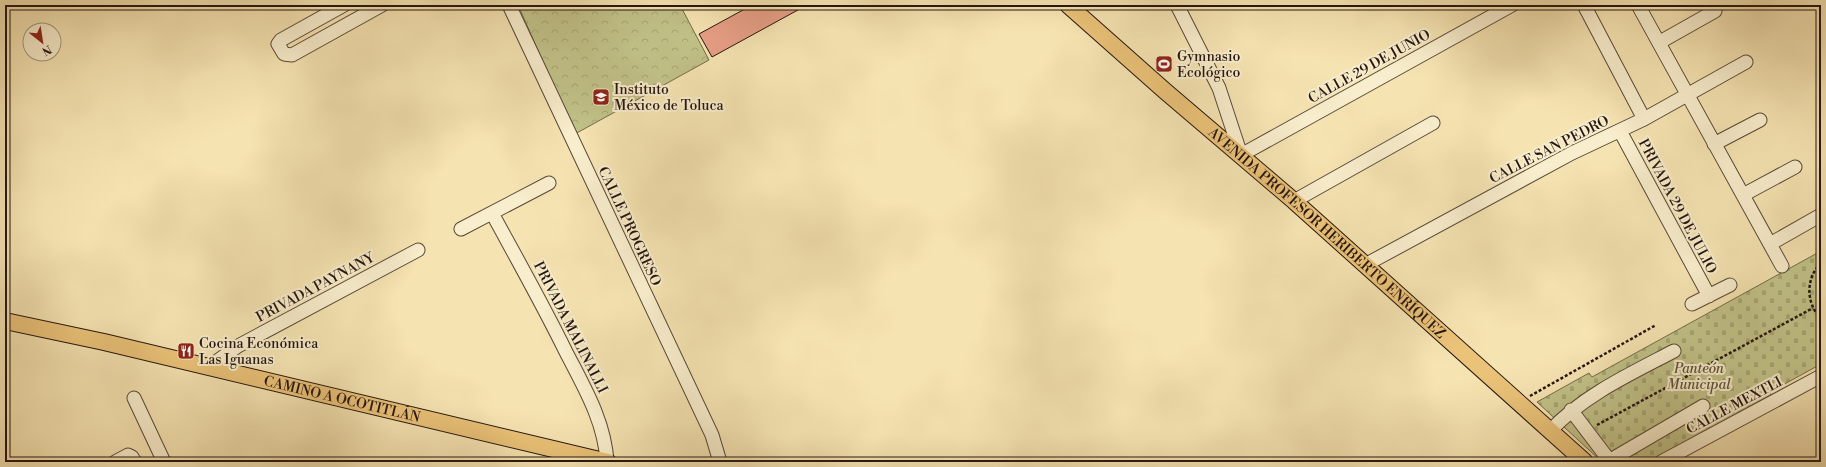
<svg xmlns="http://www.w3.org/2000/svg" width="1826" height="467" font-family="'Libre Bodoni',serif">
	<defs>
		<pattern id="cemetery-stones" width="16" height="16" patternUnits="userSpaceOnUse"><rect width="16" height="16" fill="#c1c288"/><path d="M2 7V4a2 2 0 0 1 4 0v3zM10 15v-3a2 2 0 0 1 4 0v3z" fill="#a6a674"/></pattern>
		<pattern id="park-crowns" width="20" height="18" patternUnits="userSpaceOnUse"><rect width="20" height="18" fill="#c1c288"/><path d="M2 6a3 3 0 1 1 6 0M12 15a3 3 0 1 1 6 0" fill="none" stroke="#a6a674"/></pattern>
	</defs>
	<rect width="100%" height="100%" fill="#f5e3b1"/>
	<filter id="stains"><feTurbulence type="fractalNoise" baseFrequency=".005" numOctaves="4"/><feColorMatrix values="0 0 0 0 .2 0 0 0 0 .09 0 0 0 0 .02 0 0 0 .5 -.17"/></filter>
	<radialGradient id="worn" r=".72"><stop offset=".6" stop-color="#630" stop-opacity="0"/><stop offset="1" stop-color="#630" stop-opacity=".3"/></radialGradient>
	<path fill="url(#cemetery-stones)" stroke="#736c4c" d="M1821 251V364L1770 392 1771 395 1648 462H1602L1537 402 1589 373 1592 377Z"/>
	<path fill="url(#park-crowns)" stroke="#736c4c" d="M518 5H680L709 60 575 134Z"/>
	<path fill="#e79f86" stroke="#251611" d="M752 5H807L712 57 699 34Z"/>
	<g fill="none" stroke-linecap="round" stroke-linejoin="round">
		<g stroke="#594939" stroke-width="15">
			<path id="minor" d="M344 5 281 40 278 44 284 54 292 55 382 5
				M509 5 712 435 720 462
				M1177 5 1219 88 1241 155 1512 5
				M1584 5 1644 119
				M1638 5 1782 266
				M1660 42 1715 11
				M1620 131 1709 296
				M1714 144 1760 120
				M1743 195 1795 167
				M1294 201 1433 123
				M492 213C517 259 543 305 566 352 584 387 605 422 607 462
				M461 229 549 183
				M1770 244 1821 215
				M1365 265 1572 153 1644 119 1746 62
				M1692 304 1730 285
				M209 367 238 346 418 250
				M134 398 164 462
				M1571 410 1609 460
				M1550 431C1584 395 1630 374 1674 351
				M115 462 128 455 132 457 135 462
				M1607 462 1703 406
				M1661 462 1821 376"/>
		</g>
		<g stroke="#251611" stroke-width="18">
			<g id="major">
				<path id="s1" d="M1068 5 1165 91 1294 201 1585 462"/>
				<path id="s2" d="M5 321 104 342 608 462"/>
			</g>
		</g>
		<path stroke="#251611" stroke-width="2.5" stroke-dasharray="3 2" stroke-linecap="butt" d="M1821 263C1805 279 1806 303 1821 319
			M1530 396 1656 325
			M1597 425 1813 308"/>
		<use href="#minor" stroke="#f8edcc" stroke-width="13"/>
		<use href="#major" stroke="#eac278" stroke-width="16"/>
	</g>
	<defs>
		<g id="stadium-square" transform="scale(0.9)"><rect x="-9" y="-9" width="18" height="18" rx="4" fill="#8f2418" stroke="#f8edcc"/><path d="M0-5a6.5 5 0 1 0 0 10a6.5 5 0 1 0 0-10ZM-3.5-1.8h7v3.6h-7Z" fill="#fff"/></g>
		<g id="school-square" transform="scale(0.9)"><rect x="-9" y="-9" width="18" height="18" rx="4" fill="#8f2418" stroke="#f8edcc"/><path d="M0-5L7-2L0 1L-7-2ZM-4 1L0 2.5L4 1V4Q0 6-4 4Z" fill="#fff"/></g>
		<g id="restaurant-square" transform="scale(0.9)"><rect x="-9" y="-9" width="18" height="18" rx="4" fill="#8f2418" stroke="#f8edcc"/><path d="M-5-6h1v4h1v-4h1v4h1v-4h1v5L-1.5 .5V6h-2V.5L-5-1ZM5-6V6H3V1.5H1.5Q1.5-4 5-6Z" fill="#fff"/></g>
	</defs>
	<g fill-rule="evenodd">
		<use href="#stadium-square" x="1164" y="64"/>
		<use href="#school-square" x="601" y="97"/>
		<use href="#restaurant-square" x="186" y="351"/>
	</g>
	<g text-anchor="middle" stroke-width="4" stroke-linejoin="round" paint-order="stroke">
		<g font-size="14" fill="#251611" stroke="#f8edcc" text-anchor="start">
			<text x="1177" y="61">Gymnasio<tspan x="1177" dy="16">Ecológico</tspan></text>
			<text x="614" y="94">Instituto<tspan x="614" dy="16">México de Toluca</tspan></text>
			<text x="199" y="348">Cocina Económica<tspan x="199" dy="16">Las Iguanas</tspan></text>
		</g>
		<g font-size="14" fill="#251611" stroke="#f8edcc">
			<text transform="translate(1369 66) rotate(-29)" y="5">CALLE 29 DE JUNIO</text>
			<text transform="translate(1549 149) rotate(-27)" y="5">CALLE SAN PEDRO</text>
			<text transform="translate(1678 206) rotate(62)" y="5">PRIVADA 29 DE JULIO</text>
			<text transform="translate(630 226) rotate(65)" y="5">CALLE PROGRESO</text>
			<text dy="5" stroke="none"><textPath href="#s1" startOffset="345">AVENIDA PROFESOR HERIBERTO ENRÍQUEZ</textPath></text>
			<text transform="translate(315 287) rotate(-28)" y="5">PRIVADA PAYNANY</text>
			<text transform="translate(571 327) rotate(63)" y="5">PRIVADA MALINALLI</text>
			<text dy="5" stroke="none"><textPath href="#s2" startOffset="346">CAMINO A OCOTITLÁN</textPath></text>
			<text transform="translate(1734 405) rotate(-28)" y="5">CALLE MEXTLI</text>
		</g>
		<g font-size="14" font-style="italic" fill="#5c523b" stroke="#f8edcc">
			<text x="1699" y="373">Panteón<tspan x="1699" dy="16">Municipal</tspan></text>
		</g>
	</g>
	<rect width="1826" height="467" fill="none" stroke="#f5e3b1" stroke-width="20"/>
	<rect x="6" y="6" width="1814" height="455" fill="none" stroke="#251611" stroke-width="2"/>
	<rect x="10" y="10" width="1806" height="447" fill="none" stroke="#251611"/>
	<g transform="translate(42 42) rotate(150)"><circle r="19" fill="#f8edcc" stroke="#a49781"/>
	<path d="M0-3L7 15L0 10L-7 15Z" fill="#8f2418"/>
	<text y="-6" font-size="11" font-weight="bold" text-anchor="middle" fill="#251611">N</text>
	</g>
	<rect width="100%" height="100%" filter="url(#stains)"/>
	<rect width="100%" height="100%" fill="url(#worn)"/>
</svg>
